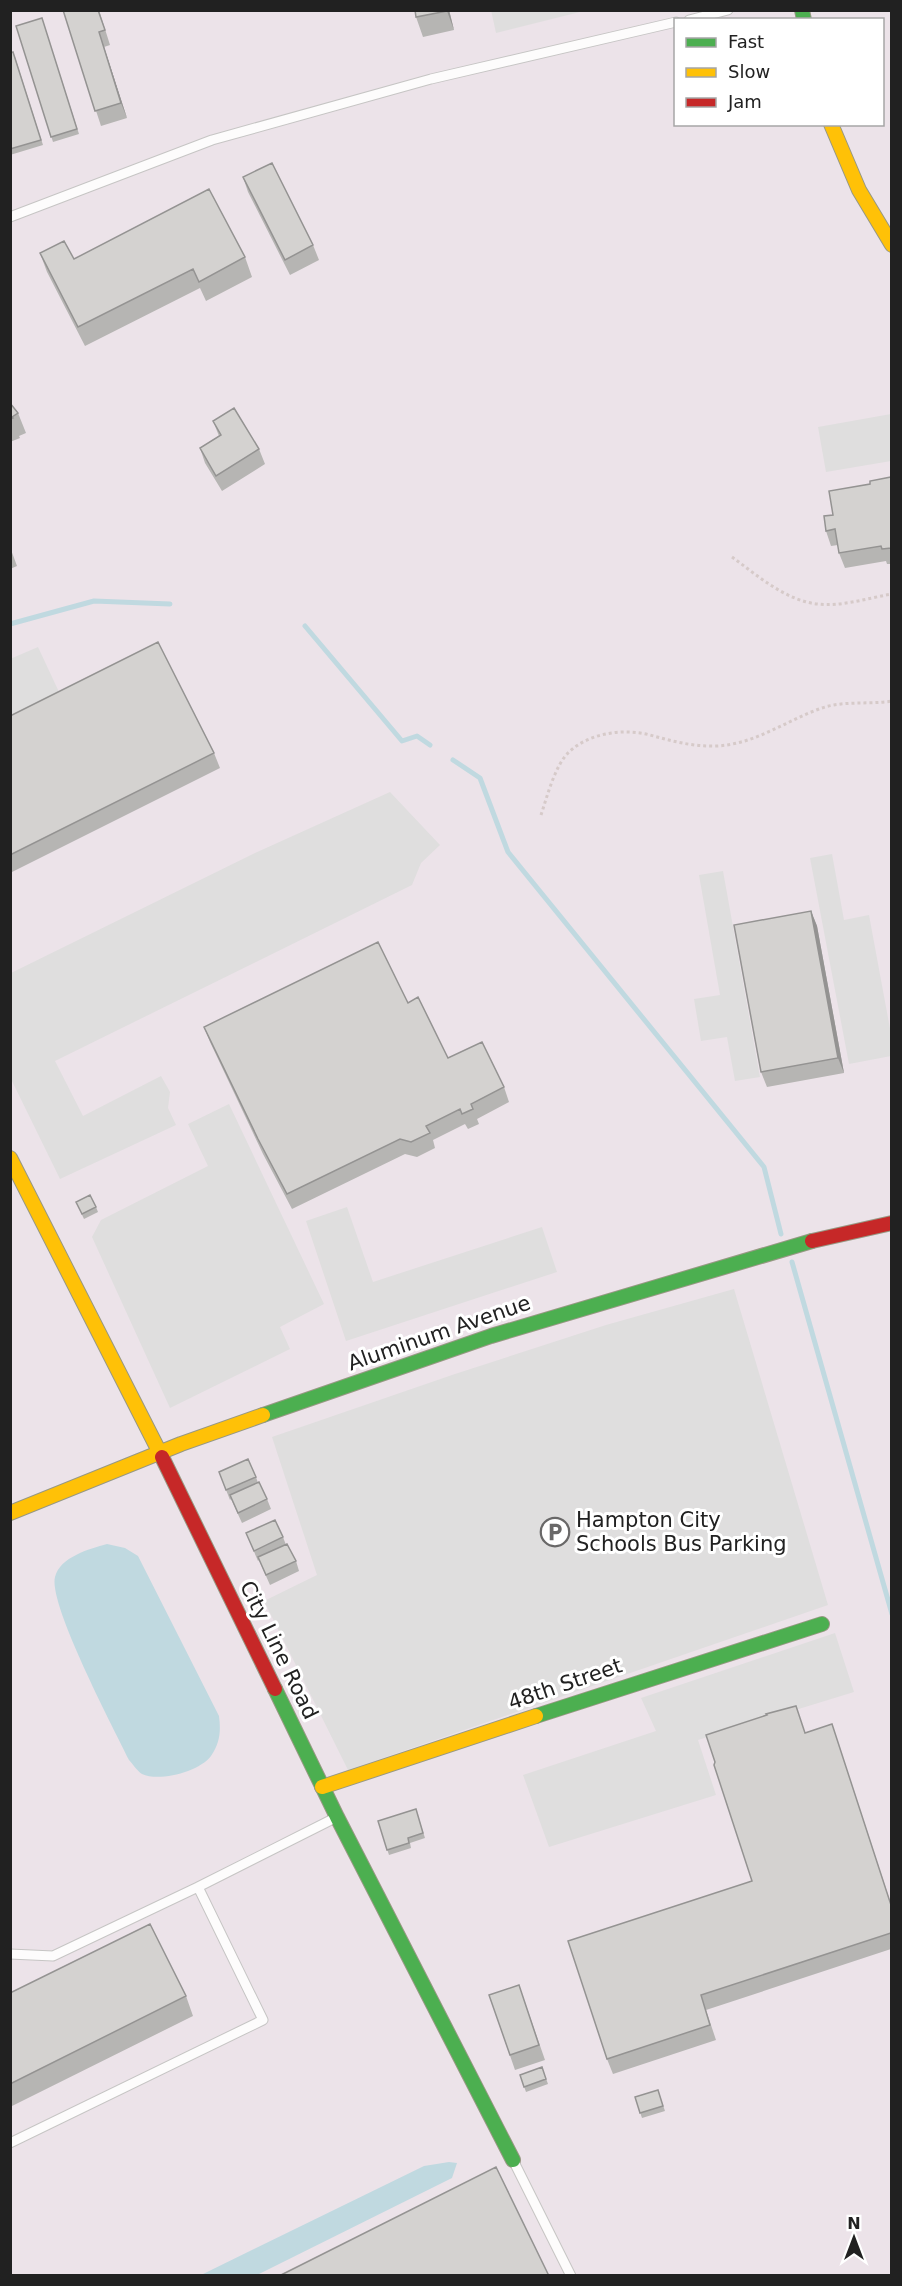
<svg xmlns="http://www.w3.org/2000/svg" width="902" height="2286" font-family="'DejaVu Sans',sans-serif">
	<rect width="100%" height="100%" fill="#efedeb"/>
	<path fill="#ece3e9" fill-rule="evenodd" d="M11 11H891V2275L11 2276ZM676 20H882V124H676Z"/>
	<path fill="#dfdede" d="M491 10H584V11L496 33Z
		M891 414V461L826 472 818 427Z
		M38 647 59 692 11 715 10 659Z
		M390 792 440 845 421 863 412 885 55 1061 83 1116 161 1076 170 1092 168 1108 176 1125 60 1179 11 1079V973L255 853Z
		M832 854 844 920 869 915 891 1034V1056L849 1064 810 858Z
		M723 871 760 1077 735 1081 727 1037 701 1041 694 999 720 995 699 875Z
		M229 1104 324 1304 280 1327 290 1349 170 1408 92 1237 101 1220 208 1166 188 1124Z
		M347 1207 373 1282 542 1227 557 1272 346 1341 306 1221Z
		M734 1289 828 1605 348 1770 264 1601 317 1575 272 1437 455 1374 606 1325Z
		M835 1633 854 1692 698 1740 716 1795 549 1847 523 1775 656 1731 641 1698Z"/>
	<path fill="#c0d9e0" d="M107 1544 125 1548 138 1556 219 1716C221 1731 220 1743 211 1756 199 1772 159 1782 142 1774 137 1771 133 1764 129 1760 114 1729 48 1604 55 1577 60 1557 89 1549 107 1544Z
		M449 2162 457 2163 452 2178 257 2275H201L424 2166Z"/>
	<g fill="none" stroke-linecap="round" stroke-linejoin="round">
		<path stroke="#c0d9e0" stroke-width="5" d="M10 624 94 601 170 604
			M305 626 402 741 417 736 430 745
			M453 760 480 778 508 852 764 1167 781 1234
			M792 1262 892 1614"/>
		<g stroke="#c6c5c4" stroke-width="11">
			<path id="lane" d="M689 20 728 10
				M10 217 212 140 431 79 676 22
				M198 1887 335 1818
				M10 1954 53 1956 198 1887 263 2020 10 2143
				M514 2162 571 2276"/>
		</g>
		<g stroke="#979883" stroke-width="16">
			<path id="fast" d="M802 10 804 20
				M263 1415 491 1336 812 1241
				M275 1689 337 1817 513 2160
				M536 1716 822 1624"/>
		</g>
		<g stroke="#979883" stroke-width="16">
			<path id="slow" d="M831 124 859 190 892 245
				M10 1158 162 1457
				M10 1513 181 1444 263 1415
				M322 1787 536 1716"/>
		</g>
		<g stroke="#979883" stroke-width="16">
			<path id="jam" d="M812 1241 892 1223
				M162 1457 275 1689"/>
		</g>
		<path stroke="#d6cac9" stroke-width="3" stroke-dasharray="3 3" stroke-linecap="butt" d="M732 557C758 576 785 600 817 604 841 607 868 598 892 594
			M541 815C547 797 555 765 569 752 589 733 623 728 650 735 672 741 693 747 717 746 755 744 786 721 819 709 843 700 867 705 892 701"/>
		<use href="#lane" stroke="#fdfcfc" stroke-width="9"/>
		<use href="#fast" stroke="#4caf50" stroke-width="14"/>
		<use href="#slow" stroke="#ffc107" stroke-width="14"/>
		<use href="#jam" stroke="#c62828" stroke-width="14"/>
	</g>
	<path fill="#b6b5b3" d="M63 10H99L110 45 104 47 127 118 101 126Z
		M449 10 454 30 423 37 416 17Z
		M42 18 79 134 53 142 16 26Z
		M10 53 15 57 43 145 10 155Z
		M243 177 313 245 319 260 290 275 248 192Z
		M40 253 74 259 245 257 252 277 206 301 200 288 85 346 47 272Z
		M10 403 18 413 26 433 19 436 20 438 10 442Z
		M213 421 259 449 265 464 222 491 205 463 200 448 219 436Z
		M891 477V564H887L886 561 845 568 839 553 838 545 831 546 826 531 833 515 870 484Z
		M10 547 17 566 10 569Z
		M10 716 214 753 220 768 10 873Z
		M811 911 817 926 844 1073 767 1087 761 1072Z
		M408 1003 448 1058 504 1087 509 1102 477 1119 479 1124 468 1129 465 1124 433 1140 435 1148 417 1157 405 1154 292 1209 263 1154 210 1042 204 1027Z
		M76 1202 96 1207 98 1212 84 1219Z
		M219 1472 256 1477 258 1483 267 1499 271 1509 242 1523 231 1499 230 1500Z
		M246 1533 283 1537 286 1545 296 1561 299 1571 270 1585 259 1560 258 1561Z
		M832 1724 891 1904V1949L706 2010 716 2040 613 2074 607 2059 752 1881 715 1762Z
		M416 1809 425 1838 410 1843 411 1848 389 1855 378 1821Z
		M519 1985 545 2060 515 2070 489 1995Z
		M10 1993 186 1996 193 2016 10 2107Z
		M542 2067 548 2084 526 2092 520 2075Z
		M658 2090 665 2111 642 2118 635 2097Z"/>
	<path fill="#949392" d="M446 10H449L454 30 447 11Z
		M99 32 104 47 127 118 121 103Z
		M811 911 817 926 844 1073 838 1058Z"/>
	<path fill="#d4d2d0" stroke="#949392" stroke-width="1.5" d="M63 10H98L105 30 99 32 121 103 95 111Z
		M415 10H446L447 11 416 17Z
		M42 18 77 129 51 137 16 26Z
		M13 52 41 140 10 149V53Z
		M272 163 313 245 285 260 243 177Z
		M209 189 245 257 199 282 193 269 78 327 40 253 64 241 74 259Z
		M10 403 18 413 12 417 13 418 10 419Z
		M234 408 259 449 216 476 200 448 221 435 213 421Z
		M891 477V548L882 549 881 546 839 553 835 529 826 531 824 516 833 515 829 491 870 484V481Z
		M158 642 214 753 10 855V716Z
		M811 911 838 1058 761 1072 734 925Z
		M378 942 408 1003 418 997 448 1058 482 1042 504 1087 471 1104 473 1109 462 1114 460 1109 426 1126 430 1133 411 1142 400 1139 287 1194 258 1139 204 1027Z
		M90 1195 96 1207 82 1214 76 1202Z
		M248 1459 256 1477 226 1490 219 1472Z
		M259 1482 267 1499 238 1513 230 1495Z
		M275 1520 283 1537 254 1551 246 1533Z
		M287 1544 296 1561 266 1575 258 1557Z
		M796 1706 805 1733 832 1724 891 1905V1933L701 1995 710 2025 607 2059 568 1941 752 1881 714 1765 715 1762 706 1735 767 1715 766 1714Z
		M416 1809 423 1833 408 1838 409 1843 387 1850 378 1821Z
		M150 1924 186 1996 10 2084V1993Z
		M519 1985 539 2045 510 2055 489 1995Z
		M542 2067 546 2079 524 2087 520 2075Z
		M658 2090 663 2106 640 2113 635 2097Z
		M496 2167 549 2276H279Z"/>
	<defs>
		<g id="parking-ring" transform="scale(1.5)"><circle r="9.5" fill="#fff" stroke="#696868" stroke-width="1.5"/><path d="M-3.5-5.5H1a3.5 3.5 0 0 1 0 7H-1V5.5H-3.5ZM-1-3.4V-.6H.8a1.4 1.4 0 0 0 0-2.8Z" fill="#696868"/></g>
	</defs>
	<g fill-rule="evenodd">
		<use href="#parking-ring" x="555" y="1532"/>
	</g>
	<g text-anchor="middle" stroke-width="6" stroke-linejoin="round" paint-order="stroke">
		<g font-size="21" fill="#212121" stroke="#fff">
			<text transform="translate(439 1333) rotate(-19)" y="7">Aluminum Avenue</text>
			<text transform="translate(279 1650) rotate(64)" y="7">City Line Road</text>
			<text transform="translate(565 1684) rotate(-19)" y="7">48th Street</text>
		</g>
		<g font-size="21" fill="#212121" stroke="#fff" text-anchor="start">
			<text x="576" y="1527">Hampton City<tspan x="576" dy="24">Schools Bus Parking</tspan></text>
		</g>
	</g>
	<rect width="902" height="2286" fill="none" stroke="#212121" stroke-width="24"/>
	<rect x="674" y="18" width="210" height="108" fill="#ffffff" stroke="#a6a6a6" stroke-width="1.5"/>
	<rect x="686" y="38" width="30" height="9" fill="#4caf50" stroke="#a6a6a6" stroke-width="1.5"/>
	<text x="728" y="48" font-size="18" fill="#212121">Fast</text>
	<rect x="686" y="68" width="30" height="9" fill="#ffc107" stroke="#a6a6a6" stroke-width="1.5"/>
	<text x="728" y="78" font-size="18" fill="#212121">Slow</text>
	<rect x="686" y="98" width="30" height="9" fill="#c62828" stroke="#a6a6a6" stroke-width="1.5"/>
	<text x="728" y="108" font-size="18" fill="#212121">Jam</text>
	<g transform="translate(854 2238)" stroke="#ffffff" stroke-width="4.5" paint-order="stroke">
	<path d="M0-4.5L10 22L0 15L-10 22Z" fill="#212121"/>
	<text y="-9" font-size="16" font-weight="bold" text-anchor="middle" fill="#212121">N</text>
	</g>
</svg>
